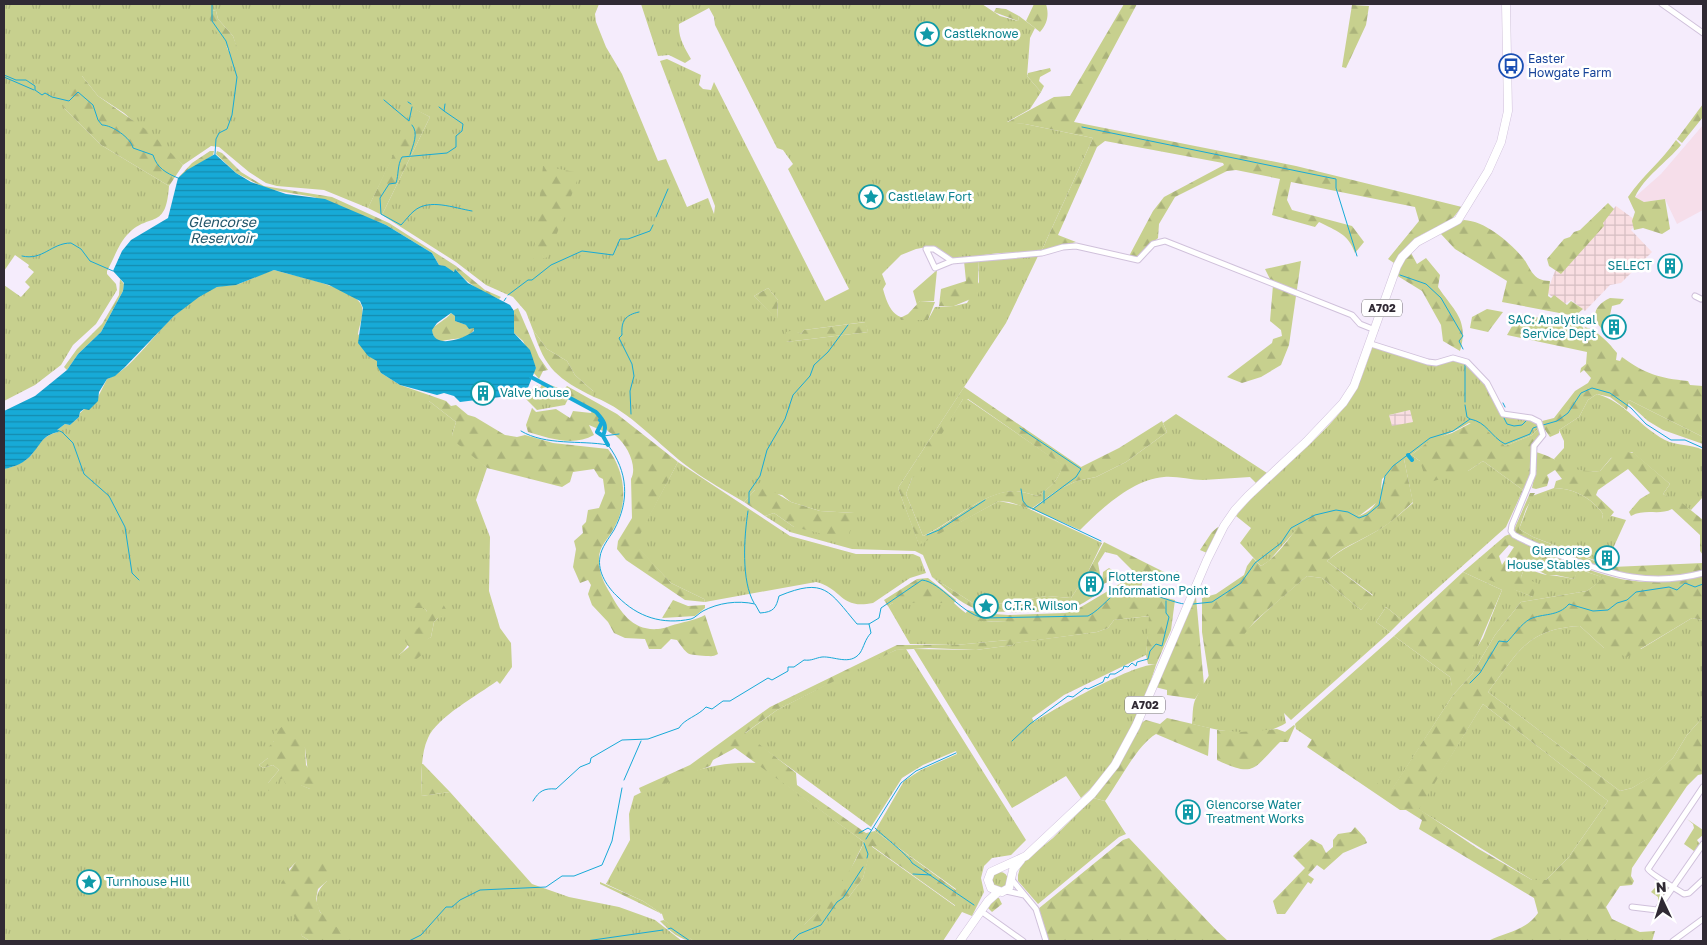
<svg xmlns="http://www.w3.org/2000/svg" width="1707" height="945" font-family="'Golos Text',sans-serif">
	<defs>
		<pattern id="industrial-grid" width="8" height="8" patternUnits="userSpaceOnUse" patternTransform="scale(1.25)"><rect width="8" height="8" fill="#f9dee2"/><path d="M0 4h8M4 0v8" fill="none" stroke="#d6bfc2"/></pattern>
		<pattern id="grass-tufts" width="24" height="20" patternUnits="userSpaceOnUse" patternTransform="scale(1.25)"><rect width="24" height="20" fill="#c7d08e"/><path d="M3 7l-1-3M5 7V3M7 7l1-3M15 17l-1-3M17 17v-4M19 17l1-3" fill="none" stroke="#abb37b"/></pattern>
		<pattern id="forest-firs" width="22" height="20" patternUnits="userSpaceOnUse" patternTransform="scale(1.25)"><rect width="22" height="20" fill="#c7d08e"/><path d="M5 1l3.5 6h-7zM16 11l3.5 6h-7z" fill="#abb37b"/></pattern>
		<pattern id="water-rules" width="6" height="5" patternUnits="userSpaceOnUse" patternTransform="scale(1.25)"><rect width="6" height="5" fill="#17aad7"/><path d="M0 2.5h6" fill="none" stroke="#158baf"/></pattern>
	</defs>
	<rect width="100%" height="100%" fill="#f5ecfc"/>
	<path fill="url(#industrial-grid)" d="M1616 206 1638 222 1631 230 1652 252 1621 283 1610 285 1585 311 1571 300 1565 304 1551 296 1547 292 1555 271Z
		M1410 410 1413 422 1392 427 1389 415Z"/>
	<path fill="#f6deea" d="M1703 125V210L1677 224 1665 199 1644 202 1635 197 1661 174Z"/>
	<path fill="url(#grass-tufts)" fill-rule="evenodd" d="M4 4H599L595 14 596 22 606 47 622 74 658 161 666 159 687 207 708 198 714 214 715 206 660 61 667 59 701 75 699 85 703 89 711 90 714 82 825 301 849 289 788 169 793 164 783 150 777 148 715 25 714 17 709 8 679 24C678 38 685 48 691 59L685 63 669 55 658 56 641 4H982L1000 16 1018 21 1019 16 1035 28 1030 38 1027 76 1041 92 1030 109 1007 122 1025 124 1093 138 1041 252 999 253 954 259 932 246 916 249 901 255 882 274 886 284 883 289C891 319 900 320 928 320L935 307 954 306 967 303 979 282 978 260 1038 256 1006 323 898 488 919 544 999 501 1023 506 1102 543 1088 572 1071 598 1047 596 979 607 932 577 923 555 915 551 852 549 790 532 765 516 774 513 794 527 854 513 820 511 791 502 782 495 755 490 744 502C726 491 707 481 691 469 659 446 631 411 594 397L593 391 575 375 567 361 547 349 533 330 526 312 513 297 486 285 456 262 382 215 430 117 416 110 368 208 324 190 277 186 266 183 249 172 219 147 211 146 183 165 124 113 98 96 82 76 64 108 101 145 169 186C166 231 150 212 129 233 119 242 114 259 107 271V274L116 284 117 290 96 324 73 345 61 365 35 385 4 401V285L21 297 30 287 25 282 34 272 28 267 29 265 15 255 4 271ZM212 10 216 11 218 19 233 36 240 58 228 50ZM768 288 778 300 777 319 754 296ZM865 322 868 332 786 342 794 331 801 334 804 330Z
		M274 270C290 275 359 288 362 307 364 315 359 326 358 334L377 360 381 373 400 385 429 395V401L456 422 452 435 487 468 476 500 490 537 489 591 500 628 511 643 512 667 500 684 497 681C478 695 437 717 428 738 420 755 422 778 421 796L450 792 532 884 569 897 619 907 655 920 682 941H352C332 926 300 905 327 881L313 861 298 860 289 869 302 936 310 941H4V469C14 467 29 461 34 451 40 441 46 435 58 432L57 430 65 424 70 425 79 417 80 413 98 397 107 379C131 371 158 328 179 312 189 304 203 291 217 287 224 285 232 286 239 284 251 279 261 274 274 270ZM424 608 438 618 434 622 431 637 399 655C411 645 412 634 423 624V615L427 611ZM274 741 305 748 310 789 283 777 268 783 279 770 273 765 263 768 259 765 268 758Z
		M1375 347 1428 363 1453 359 1465 363 1486 385 1499 411 1537 423 1539 428 1532 435 1505 446C1488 437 1490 429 1469 423 1449 435 1429 440 1411 455L1420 461 1468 471 1483 461 1523 490 1506 527 1402 620 1386 607 1376 622 1390 632 1291 720 1284 713 1286 723C1259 740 1221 731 1192 724 1193 716 1192 705 1196 698 1221 648 1266 611 1307 576L1322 578 1361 610 1373 595 1327 561C1342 548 1358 542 1375 532 1389 524 1401 513 1413 503L1404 459 1382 479 1380 500 1359 516 1349 509 1302 523 1269 561 1261 566 1240 543 1251 528 1236 516C1270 473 1332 435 1357 387 1363 375 1367 361 1372 348ZM1410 410 1413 422 1392 426 1389 415Z
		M537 385 543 392 567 401 565 405 537 410 524 397Z
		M1597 394C1625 402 1640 427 1665 440 1677 446 1691 444 1703 450V497L1691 510 1663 494 1670 484 1632 452 1611 458 1600 471C1583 472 1566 471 1554 459L1564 448V441L1559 430 1579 417 1588 400Z
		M963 399H967L1063 465C1059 480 1050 488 1037 496 1030 494 1021 491 1014 491 980 493 952 523 923 536L906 494 912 478Z
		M1629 400 1703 437V444L1663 430 1648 421 1628 403Z
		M1176 414 1267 473 1256 483 1250 477C1235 478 1219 479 1203 480 1190 480 1177 476 1164 477 1133 479 1101 509 1080 530L1032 509 1059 489 1077 481 1096 477 1126 462 1167 432 1163 423Z
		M678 462 790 536 856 554H913L920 557 926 573 910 578 873 603C840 610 842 588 816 582L705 602 704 599 671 583 634 544Z
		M1554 488C1573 488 1592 498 1603 514L1602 519 1612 516 1626 520 1610 555 1597 551 1594 560 1533 537 1519 529 1532 496Z
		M1510 534 1484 570 1516 590 1533 597 1521 577 1524 569C1533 569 1540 575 1549 575 1558 576 1565 577 1574 579L1578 569 1605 578 1587 591 1521 602 1495 635 1472 674 1453 695 1390 793 1296 729 1295 724 1297 722 1394 636 1450 677 1452 686 1483 638 1502 590 1463 572 1505 536Z
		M893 603H954C975 623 981 621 1008 622V640L956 645 910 644 888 606Z
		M1150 616 1146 655 1064 695 1032 718 1034 722C1055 709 1136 662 1156 665 1141 713 1119 764 1081 798L1066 776 1012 808 914 649 976 650 1013 645 1015 643 1097 632 1108 628 1114 620Z
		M1692 618 1703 620V717L1687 735 1673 758 1651 777 1632 788 1620 791 1488 692C1518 653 1526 629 1580 626L1604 648 1641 649Z
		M906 649 1026 840 1011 855 992 858 984 866 981 878 984 892 972 916 962 912 943 941H694L678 931 664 920 662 914 643 901 606 884 630 840 629 814 634 796C672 777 713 760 757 763L864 842 847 877 835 894 804 925 849 897 863 878 871 846 955 906 956 889 875 831 904 781 921 770 957 754 956 751 923 765 902 778 871 827 744 734 777 710 874 660 896 650Z
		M1483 704 1608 801 1568 858 1546 880H1532L1418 809Z
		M1093 798 1105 801 1126 834 1119 837 1038 904 1018 881V875L1021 864 1053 838Z
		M1687 819 1703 830V835L1697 840 1700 844 1694 851 1684 844 1694 828 1693 824Z
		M992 880a8 8 0 1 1 16 0a8 8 0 1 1-16 0Z
		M1661 881 1670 888 1658 904V897L1651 892Z"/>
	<path fill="url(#forest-firs)" fill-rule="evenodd" d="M1034 4H1046C1049 14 1048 23 1040 32L1026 21Z
		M1124 4H1137L1074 122 1296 166 1462 207 1451 220 1421 235 1394 263 1388 259 1419 221 1415 207 1291 182 1287 200 1292 210 1352 226 1364 242 1355 253C1348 233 1336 231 1319 222L1315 227 1272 215 1280 179 1236 170 1227 171 1175 197 1159 224 1158 238 1137 258H1128L1153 211 1164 197 1224 165 1223 163 1105 141 1097 147 1058 235 1076 242 1041 252 1093 138 1025 124 1006 123 1054 97 1070 96Z
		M1352 5 1369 6 1366 25 1346 68 1342 67Z
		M996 8 1006 9 1019 16 1018 21 994 12Z
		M212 10 216 11 218 19 233 36 241 58 236 60 211 24 209 17Z
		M1050 68 1051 71 1040 77 1039 81 1044 86 1041 92 1027 76 1028 73Z
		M71 72 82 76 98 96 151 133 183 165 169 186 101 145 64 108Z
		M1703 104V117L1682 143 1677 139Z
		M415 109 430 117 382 215 368 208Z
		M1676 140 1681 145C1667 162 1644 177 1635 197L1644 202 1665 199 1670 229 1662 234 1643 228 1634 230 1632 221 1635 212 1628 197C1642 176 1662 161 1676 140Z
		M210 151H214L213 155 178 178 192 163Z
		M217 151 222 153 241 172 264 186 332 197 389 223 456 266 485 290 501 297 499 299C482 293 467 283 456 270L455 272C448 270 446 266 439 265L432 253 386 225 314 197 267 189 236 173 216 154Z
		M543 166 580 173 548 257 533 262Z
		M1608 203 1614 209 1603 223 1604 226 1561 274 1549 266 1547 259 1564 239 1570 237 1574 232 1580 230Z
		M1464 220C1485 221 1510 242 1523 258 1531 268 1532 281 1550 281L1548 296 1551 298 1554 295 1567 305 1571 301 1583 309 1575 316 1502 302 1507 281 1455 249 1440 233Z
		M1410 251 1417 264 1426 258 1440 275 1438 287C1455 312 1469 320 1460 351L1443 341 1441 325 1422 291 1396 275Z
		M978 260V296L954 306H939L941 289 966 281 964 261Z
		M1301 261 1289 345 1281 365 1261 377 1242 383 1227 377 1272 343 1273 339 1282 336 1281 330 1270 321 1273 285 1265 269Z
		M120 279 124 284 123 291 101 332 78 354 67 370 64 367 77 349 102 324 119 295Z
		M768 288 778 300 777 320 754 296Z
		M1610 298 1624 299 1620 304 1612 306 1606 333C1591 320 1591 307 1610 298Z
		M920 301 935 302 928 320H901L900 318 908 314Z
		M518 308 539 357 548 370 543 371 539 379 533 372 536 368 523 341 514 333V310Z
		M1487 309 1503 312 1488 332 1470 328 1472 317Z
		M451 313 455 316V321L475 328C468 342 451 337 440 342L435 339 431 330C437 323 446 320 451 313Z
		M1519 314 1577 325 1582 326 1584 330 1585 327C1598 331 1608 342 1617 353L1616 360 1620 361 1622 357C1645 374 1659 378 1688 381L1690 385 1703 386V437L1629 400 1627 410 1610 397 1597 394 1588 400 1579 417 1559 430V433L1550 437 1543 427 1542 421 1554 418 1575 391 1588 383 1591 378 1584 370 1580 373 1581 368 1586 364 1587 352 1507 335Z
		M866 322 868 332 786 342V332L794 330 801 334 804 330Z
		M533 330 547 349 567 361 575 375 594 392V397C558 379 545 369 533 330Z
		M543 382 563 390 567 386 617 414 678 462 635 544 671 583 704 599 705 602 685 600 626 560 617 549 618 541 632 518 631 479C638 466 627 445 616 436 613 434 609 433 606 429L603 431 589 425 594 435C573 447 549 438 528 432L526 425 532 408 536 412 556 409 570 418 573 411 591 413 593 409 569 397 567 401 543 392 540 388Z
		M964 387 1081 467 1119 448 1162 421 1167 432 1126 462 1096 477 1077 481 1059 489 1031 509 1009 502 999 501 919 545 898 488ZM963 399H968L1062 465C1060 480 1049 488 1037 496 1030 494 1021 491 1014 491 980 492 953 524 923 536L906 494 912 478 917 475Z
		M429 395 446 401 451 406 456 405 468 415 475 417 505 435 517 437 525 435 553 443 608 449C625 471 629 502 614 528 608 540 598 546 599 561 599 573 604 583 610 593 621 613 633 631 658 629 664 629 671 625 677 624 687 621 696 620 705 615L718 654C713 657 711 656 706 656 687 654 689 657 677 640L671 639 661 649H649L645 639 625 638 614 633 608 622 592 605 588 594 591 585 588 580 580 583 573 567 576 549 574 541 583 533 582 526 586 522 588 510 599 508 605 493 603 479 599 477 594 469 573 472 570 482 562 487 487 468 454 441 452 435 456 422 429 401Z
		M1475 421 1505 446 1532 435 1539 428 1540 435 1531 445 1532 474 1523 490 1483 461 1468 471 1427 483 1420 461 1411 455 1431 440 1452 433Z
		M1621 451 1634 453 1670 484 1663 494 1682 503 1703 520V555L1700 551V535L1672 509C1659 516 1646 508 1631 516L1629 512 1640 499 1650 493 1628 469 1598 490 1596 495 1614 512 1607 521 1602 519 1603 514C1592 498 1573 488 1554 488L1556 481 1562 479 1555 470 1547 475 1549 479 1547 486 1536 489 1532 488 1536 468V452C1564 460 1566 473 1600 471L1615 454Z
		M1399 459H1404L1413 502C1401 513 1390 524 1375 532 1358 542 1342 547 1327 561L1373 596 1361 610 1322 578 1307 576 1255 621 1209 678 1202 632V598L1216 594 1244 575 1247 566 1253 558 1261 566C1278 557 1291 535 1302 521 1309 513 1340 506 1350 509 1353 510 1356 514 1359 516 1390 504 1373 479 1399 459Z
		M759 483 791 502 820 511 855 513 849 534 844 539 794 527 774 513 765 516 744 502 755 490Z
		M1530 493H1535L1526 509 1519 529 1533 537 1608 566 1606 571 1528 541 1513 532Z
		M1218 527H1222L1207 553 1200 550 1212 532Z
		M1510 534C1535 550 1598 576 1627 580 1652 584 1678 581 1703 576V620L1692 618 1627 657 1604 648 1580 626C1526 629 1518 653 1488 692L1620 791 1632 788 1650 777 1673 758 1687 735 1703 717V774L1698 775 1687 786 1632 868 1631 876 1634 881 1632 885 1620 886 1606 907 1612 919 1640 932 1655 931 1652 941H1488C1506 932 1526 931 1538 913L1534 898 1419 829 1422 820 1406 810H1400L1307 747 1312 739 1390 792 1453 695 1472 674 1495 635 1521 602 1587 591 1604 578 1579 569 1574 579 1556 575H1547L1535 569H1524L1521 577 1537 583 1533 597 1487 579 1484 570 1478 574 1479 566ZM1509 545 1514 547 1502 565 1499 556ZM1483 704 1608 801 1568 858 1546 880H1532L1477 848 1419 809Z
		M1104 542 1164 572 1173 575 1177 571 1180 574 1177 579 1135 573 1117 555 1105 552 1098 563 1100 574 1093 579 1102 591C1091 598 1078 608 1064 610 1047 612 991 614 976 609 959 603 945 588 932 577L979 607 1047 596 1071 598 1088 572Z
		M1703 563V572L1663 578 1610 572 1612 567Z
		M1109 568 1120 575 1102 585 1103 572Z
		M1463 572 1502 590 1472 660 1452 687 1450 677 1394 636Z
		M928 578 956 600 954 603H893L888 606 884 600 917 579Z
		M1128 579 1129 586C1137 586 1147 591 1155 592L1156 596 1175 600 1171 630 1156 665 1148 664 1146 655 1149 616 1114 620 1108 628 1097 632 1016 643 1013 645 976 650 929 648 896 650 777 710 745 733 796 773 797 785 866 833 875 831 956 890V906L872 846 863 878 849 897 812 932 804 925C829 900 850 876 864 842L735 748 713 760 710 766 641 793 639 788 690 765 770 707 897 645H956L1008 640V622L980 621 965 614 968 610 979 613 1008 615 1065 613 1081 607Z
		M1196 597 1204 685 1195 699 1167 695V690L1155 687Z
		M432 598 443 604 447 611 444 617 438 618 434 622 431 637 423 643 425 652 412 663 399 655 409 647 405 641 407 628 412 626 417 629 422 624 417 620V616L427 611 424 608H411L414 604Z
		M673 600 688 606 705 605V608L695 616 662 618Z
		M1386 607 1402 620 1390 632 1376 622Z
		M1167 718 1210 728 1208 756 1156 734C1137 745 1119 782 1105 801L1093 798 1141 723 1146 720 1160 724Z
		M1294 725 1295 726 1288 742H1280C1253 769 1255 778 1217 760V730L1241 732 1277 729 1285 732Z
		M283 726 305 748 306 765 317 781 310 789 300 785 286 786 283 778 276 782 275 789 268 791V783L279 770 273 765 263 768 259 765 268 758 265 751 274 741V732Z
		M422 764H423L450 792 421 796Z
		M1355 827 1365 838 1367 843 1343 853 1324 870 1317 865 1308 875 1314 879 1311 884 1308 882 1285 914H1277L1273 901 1305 868 1293 856 1311 839 1322 845 1326 853 1333 847V840L1338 834 1351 832Z
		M1129 838 1217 931 1228 941H1049L1038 909 1123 840Z
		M332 859 327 881 318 889 316 899 320 912 352 941H310L302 936 281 883 297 860Z
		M600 882 643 901 662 914 600 884Z
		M995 898H999L1002 904 992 912 988 908Z
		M664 920 694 941C680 941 669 930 660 921Z"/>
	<path fill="#c7d08e" d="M937 270 934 301H920L917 305 913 291Z
		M1137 577H1143L1141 590 1134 586H1128V579Z"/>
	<path fill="url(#water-rules)" fill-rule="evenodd" d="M215 154 236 173 251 182 286 194 325 199 386 225 432 253 439 265 445 266 454 272 455 269 468 283 510 305 514 311V333L530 350 536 368 527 390 509 396 460 402 454 396 444 393 437 395 400 385 381 373 377 366V361L368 356 358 343 363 308 360 301 329 285 274 270 236 285 217 287 199 297 174 316 124 368 115 376 107 379 99 392 98 401 89 410 84 409 80 412 79 417 70 425 65 424 57 430 59 432C42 435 42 443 32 454 25 463 14 467 4 469V411L35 396 67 370 78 354 101 332 123 291 124 283 113 271 122 251 131 240 168 218 178 178 187 170ZM451 313 455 316V321L466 325 469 329 474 328V331C467 337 434 351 432 330L437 323Z"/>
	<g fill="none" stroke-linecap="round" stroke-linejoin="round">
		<path stroke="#17aad7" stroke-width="1" d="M212 4V21L226 41 237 77 232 115 227 129 219 133 216 139 215 154
			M4 75 16 80H26L35 86V90L42 95 45 93 52 97 69 101 78 92 93 105 98 120 102 125C112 125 131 138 133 148L153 155C157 168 166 173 178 178
			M4 77 34 90
			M384 100 409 121 412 107
			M408 102 411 104
			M445 104 444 111 463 124 462 131 456 136V147L447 153 402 157C397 166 399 174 396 183L389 184 380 198 381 214 401 225C405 221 410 214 414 211 429 198 454 208 472 211
			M439 107 444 111
			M1082 127 1336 179V188L1357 256
			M410 155C413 145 419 133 412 125
			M656 217 668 189
			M22 256C43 261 51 243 71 243L81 249 90 261 113 271
			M1400 275 1426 284 1441 298 1463 336 1459 341 1463 349
			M508 295 528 280H532L551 265 582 251 613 255 620 239H628L650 231 653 225
			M504 301 506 298
			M1465 364V402
			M1503 403 1505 407
			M1465 405 1467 417 1470 419
			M631 414 630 391 634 376 632 364 619 338 622 335C621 321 625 315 639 312
			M1504 418 1507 424 1514 426 1522 425 1527 420
			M1543 425 1557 421 1568 413 1581 393 1592 388 1610 393 1631 408 1646 424 1671 440H1685L1703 448
			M1020 428 1081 469 1076 477 1033 509
			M57 430 62 432 73 443 84 474 109 496 125 527 132 573 139 580
			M521 431C546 446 580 440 608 445 628 472 630 500 614 530 609 538 601 548 600 557 597 572 608 588 618 597 638 617 662 625 691 619 695 618 699 613 703 611 718 603 737 600 755 604L760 613C774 612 776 608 779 596 825 577 829 591 857 624H869L879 618 881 608 922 580C941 582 959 612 983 618L1088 616C1102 609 1111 593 1125 588 1133 586 1170 602 1184 604
			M603 436 619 434
			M1021 489 1023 501 1027 506 1101 541
			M749 503V492L760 476 767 450 785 419 793 395 810 376 814 365 828 352 848 325
			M1044 503V491
			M748 511C744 537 741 581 754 603
			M927 535 939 530 985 500
			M1193 604 1212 602 1241 583 1255 563 1281 543 1291 528 1315 515 1336 510 1348 512 1359 518 1367 515 1379 505 1385 476 1393 466 1430 438 1453 431 1470 419C1487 422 1491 437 1505 444L1530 434 1533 428 1539 426
			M1470 683 1480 673 1499 641 1507 642C1514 635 1521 624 1530 619 1543 613 1558 617 1569 604L1593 611 1608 610 1617 603 1627 600 1636 592 1669 587 1677 590 1685 583 1695 587 1703 584
			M1012 741 1030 724 1068 696 1073 697 1085 688 1088 689 1103 682 1105 677 1108 678 1110 674H1115L1123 669 1124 666 1128 667 1132 663 1136 666 1137 662 1148 659 1150 651 1156 644 1162 646 1169 617 1166 613V601
			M624 780 641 741
			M533 801C539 791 544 788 556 789L580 767 590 763 591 758 622 740 648 739 679 728C684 719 698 716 706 707L712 709 723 701H730L768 678 772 680 788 671V667H794L804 660C812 661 815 658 822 657 834 656 850 666 860 653 864 647 865 639 871 633L869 624
			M875 828C882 835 910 857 912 863L974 905
			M859 833 868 828 871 830
			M866 839 901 783 916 771 956 753
			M864 843 868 854 867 858
			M913 874 931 875
			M668 929 671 928 690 941
			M409 941 421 935 446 907H452L460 900 480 890 546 887 562 876H574L602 865 612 841 622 788
			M427 941H431
			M452 941H477
			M586 941 663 930
			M792 941 799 934 821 925 837 902 843 898 863 867"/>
		<path stroke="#17aad7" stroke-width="4" d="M531 377 596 412C603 420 608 425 603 436L608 445
			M527 390 530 393
			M600 420 602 422 597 432 603 436
			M1408 455 1412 460"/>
		<g stroke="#d0c1db" stroke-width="7">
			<path id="minor" d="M1662 4 1703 33
				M952 261 934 249H926L935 268 952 261 1042 253 1063 247 1076 246 1138 260 1153 244 1165 241 1352 315 1360 324 1375 330
				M1695 296 1701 299
				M1371 344 1428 362 1436 363 1453 358 1467 362 1487 383 1503 414 1531 418 1539 422 1543 435 1534 446 1533 474 1512 525 1511 531 1514 535C1530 544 1547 550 1564 557 1613 575 1651 587 1703 573
				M1703 787 1648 869C1649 873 1678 890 1684 894L1689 893 1703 880
				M1013 881 1036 909 1046 941
				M1006 891 1024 895
				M1632 907 1657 910 1703 844
				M985 914 1023 941
				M1673 941 1703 919"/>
		</g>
		<g stroke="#d0c1db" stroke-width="9">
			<path id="highway" d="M1021 860 1013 870 1009 888 1002 892 991 888 988 880 991 872 1026 856 1092 794 1115 765 1136 726 1207 560 1224 526 1235 510 1248 496 1306 442 1343 403 1354 386 1397 266 1402 257 1417 242 1458 220 1488 171 1501 142 1508 111 1506 4
				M960 941 988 901 998 892"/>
		</g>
		<use href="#minor" stroke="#fff" stroke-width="5"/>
		<use href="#highway" stroke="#fff" stroke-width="8"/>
	</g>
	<defs>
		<g id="sight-ring" transform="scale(1.25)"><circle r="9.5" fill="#fff" stroke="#0f9aa8" stroke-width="1.5"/><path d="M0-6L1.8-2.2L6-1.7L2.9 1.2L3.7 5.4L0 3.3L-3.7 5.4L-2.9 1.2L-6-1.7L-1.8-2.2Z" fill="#0f9aa8"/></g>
		<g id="bus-ring" transform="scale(1.25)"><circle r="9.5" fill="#fff" stroke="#1a4fb4" stroke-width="1.5"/><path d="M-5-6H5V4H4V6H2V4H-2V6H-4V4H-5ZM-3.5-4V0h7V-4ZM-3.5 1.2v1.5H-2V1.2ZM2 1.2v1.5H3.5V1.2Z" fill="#1a4fb4"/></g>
		<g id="building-ring" transform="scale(1.25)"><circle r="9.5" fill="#fff" stroke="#0f9aa8" stroke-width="1.5"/><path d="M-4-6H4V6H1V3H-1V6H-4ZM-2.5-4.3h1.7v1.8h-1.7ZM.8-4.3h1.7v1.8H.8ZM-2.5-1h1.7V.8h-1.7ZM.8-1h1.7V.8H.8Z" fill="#0f9aa8"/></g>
	</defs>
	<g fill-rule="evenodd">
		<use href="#sight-ring" x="927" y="34"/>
		<use href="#bus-ring" x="1511" y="66"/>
		<use href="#sight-ring" x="871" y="197"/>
		<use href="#building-ring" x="1670" y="266"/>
		<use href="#building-ring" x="1614" y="327"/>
		<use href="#building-ring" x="483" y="393"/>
		<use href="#building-ring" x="1607" y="558"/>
		<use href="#building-ring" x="1091" y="584"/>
		<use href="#sight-ring" x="986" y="606"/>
		<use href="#building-ring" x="1188" y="812"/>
		<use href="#sight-ring" x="89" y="882"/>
	</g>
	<g text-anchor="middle" stroke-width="5" stroke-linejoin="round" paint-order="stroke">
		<g fill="#fff" stroke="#6e6a71" stroke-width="1">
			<rect x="1362" y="299.5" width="40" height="17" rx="4"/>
			<rect x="1125" y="696.5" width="40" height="17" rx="4"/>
		</g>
		<g font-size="11" font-weight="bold" fill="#302a34">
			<text x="1382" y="312">A702</text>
			<text x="1145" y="709">A702</text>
		</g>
		<g font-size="12" fill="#0d838f" stroke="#fff" text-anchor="start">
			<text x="944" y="38">Castleknowe</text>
			<text x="888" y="201">Castlelaw Fort</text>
			<text x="1652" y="270" text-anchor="end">SELECT</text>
			<text x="1596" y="324" text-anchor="end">SAC: Analytical<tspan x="1596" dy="14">Service Dept</tspan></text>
			<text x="500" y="397">Valve house</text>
			<text x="1590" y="555" text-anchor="end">Glencorse<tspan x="1590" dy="14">House Stables</tspan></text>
			<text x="1108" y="581">Flotterstone<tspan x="1108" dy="14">Information Point</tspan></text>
			<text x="1004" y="610">C.T.R. Wilson</text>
			<text x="1206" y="809">Glencorse Water<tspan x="1206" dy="14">Treatment Works</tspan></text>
			<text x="106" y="886">Turnhouse Hill</text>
		</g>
		<g font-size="12" fill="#164399" stroke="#fff" text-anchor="start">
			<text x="1528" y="63">Easter<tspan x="1528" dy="14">Howgate Farm</tspan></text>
		</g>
		<g font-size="14" font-style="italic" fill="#23566a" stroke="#fff">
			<text x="222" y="227">Glencorse<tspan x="222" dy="16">Reservoir</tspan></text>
		</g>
	</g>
	<rect width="1707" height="945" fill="none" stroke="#302a34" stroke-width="10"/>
	<g transform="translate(1662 900) rotate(356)" stroke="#ffffff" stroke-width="4" paint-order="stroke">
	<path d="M0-4L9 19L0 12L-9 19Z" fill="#302a34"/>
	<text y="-8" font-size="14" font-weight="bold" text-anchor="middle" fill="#302a34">N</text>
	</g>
</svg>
